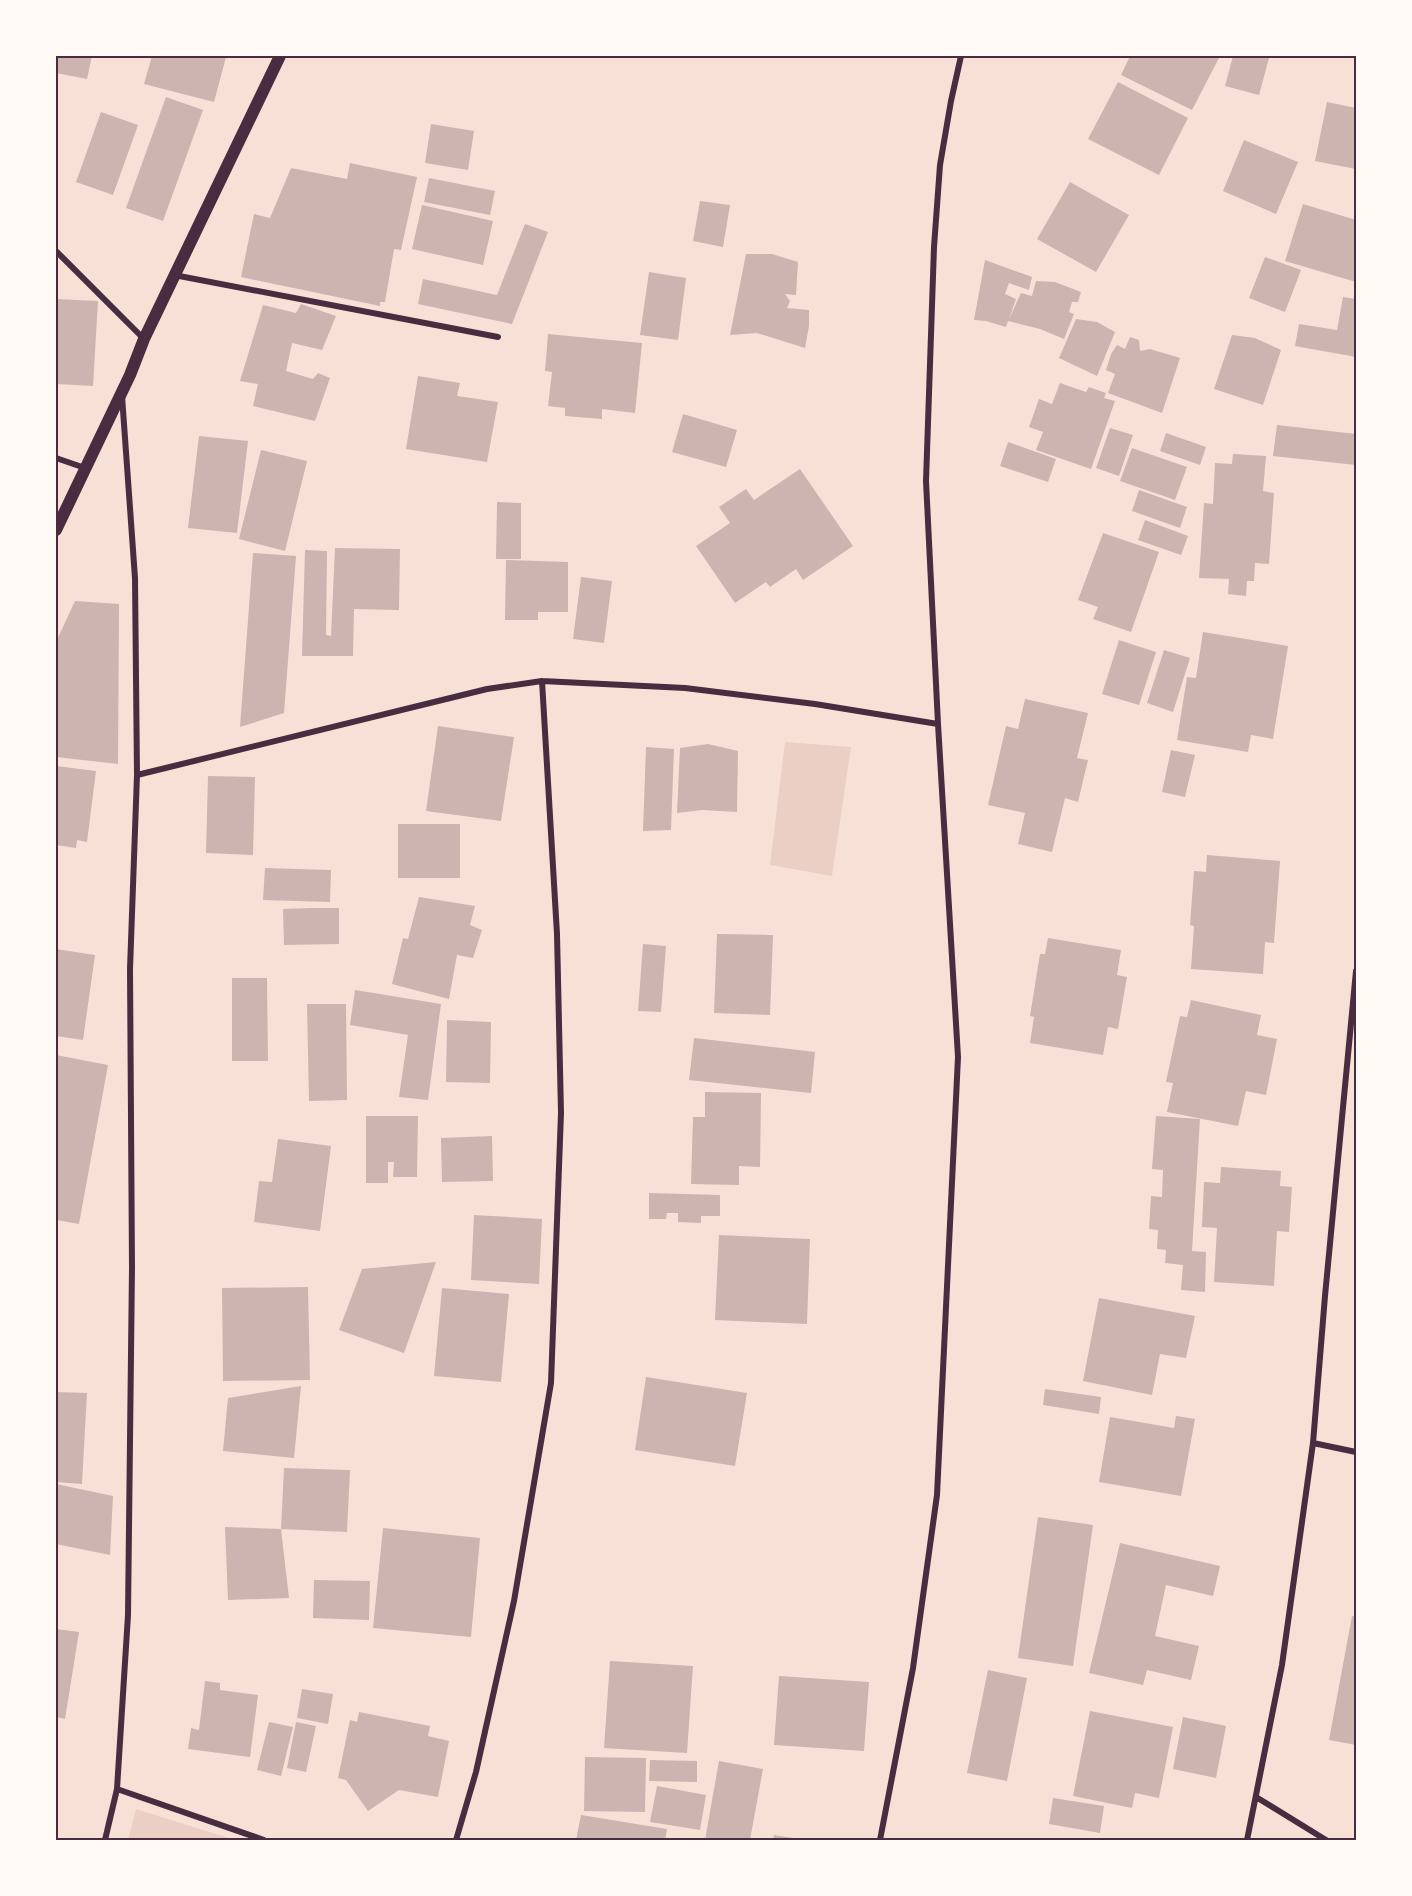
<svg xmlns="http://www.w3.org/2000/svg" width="1412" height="1896" font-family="Manrope,sans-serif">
	<rect width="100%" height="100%" fill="#f7e1d7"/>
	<path fill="#ebcfc5" d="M785 742 851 747 832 876 770 865Z
		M136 1809 235 1840H128Z"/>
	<path fill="#ccb4b1" d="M56 56H92L87 79 56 73Z
		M152 56H221L226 57 214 102 144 84Z
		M1130 56H1220L1192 110 1121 75Z
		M1233 56H1260L1269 58 1259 95 1225 86Z
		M1118 82 1188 118 1159 175 1088 139Z
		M166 97 203 110 163 221 126 208Z
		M1327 102 1356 108V169L1315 161Z
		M101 112 138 125 113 195 76 182Z
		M431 124 474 131 468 170 425 163Z
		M1244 140 1298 162 1276 214 1223 191Z
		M350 163 417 177 401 250 394 249 385 302H380V306L241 277 254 214 270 218 291 168 347 179Z
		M429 178 495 191 490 215 424 202Z
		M1070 182 1129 215 1096 272 1037 239Z
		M700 201 730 205 723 247 693 241Z
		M1303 204 1356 220V282L1285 261Z
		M422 205 493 221 483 265 412 249Z
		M525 224 548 232 512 324 418 304 423 279 497 295Z
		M746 254H772L798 262 796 295 785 294 790 301 787 308 809 310V326L805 348 757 333 730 335Z
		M1265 257 1301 270 1285 312 1249 298Z
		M985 260 1032 277 1029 290 1009 283 1005 294 1016 299 1009 319 1021 293 1032 296 1036 281 1055 282 1081 292 1078 302H1072L1069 312 1074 314 1064 339 1040 329 1008 321 1006 327 986 321 974 320Z
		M649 272 686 278 678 340 640 335Z
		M1343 297 1356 299V357L1295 346 1299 324 1337 330Z
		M56 299 98 301 93 386 56 384Z
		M301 304 336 316 322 350 292 343 286 371 313 379 318 373 330 378 315 421 253 406 258 384 240 381 263 305 296 313Z
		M1076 319 1097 322 1115 332 1097 376 1059 358Z
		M548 334 642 343 635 413 602 409V419L565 416V408L548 406 552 372 545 371Z
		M1232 335 1255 338 1281 350 1263 405 1214 389Z
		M1130 337 1139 340 1140 351 1150 349 1180 358 1162 413 1108 393 1115 374 1106 370 1111 354 1117 345 1125 349Z
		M418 376 460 383 457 396 498 402 487 462 406 449Z
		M1060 383 1086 392 1089 387 1106 393 1104 398 1115 401 1091 469 1036 450 1043 432 1029 427 1039 399 1052 404Z
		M683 414 737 430 726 467 672 452Z
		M1277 425 1356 434V465L1273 456Z
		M1110 428 1133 435 1119 476 1096 468Z
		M1166 433 1206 447 1200 465 1160 451Z
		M199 436 248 441 237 533 188 528Z
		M1008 442 1056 459 1048 482 1000 466Z
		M1132 448 1187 467 1175 500 1120 481Z
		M261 450 307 461 285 551 239 539Z
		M1233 454 1266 456 1263 491 1274 493 1269 564 1255 563 1254 581H1247L1246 596 1228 594 1229 579 1199 578 1204 503 1213 504 1215 463 1232 464Z
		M800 469 853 546 803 580 796 569 770 587 766 582 735 603 696 546 730 523 719 507 746 489 754 500Z
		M1139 490 1187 507 1180 528 1132 511Z
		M497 502 521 503V559H496Z
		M1145 520 1188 536 1181 555 1138 540Z
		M1103 533 1159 552 1131 632 1093 619 1098 607 1078 600Z
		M335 548 400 549 399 610 354 609 353 656H302L305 550 327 551 326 635 331 636Z
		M253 553 296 556 284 713 240 727Z
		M506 560 568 562V612H538V620H505Z
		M581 577 612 581 604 643 573 639Z
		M75 601 119 604 118 764 56 757V642Z
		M1203 632 1288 646 1273 739 1251 735 1248 752 1177 740 1187 677 1196 678Z
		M1119 640 1156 652 1139 705 1102 694Z
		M1164 650 1190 658 1173 712 1147 703Z
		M1025 699 1088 713 1077 758 1088 760 1078 802 1065 798 1052 852 1018 844 1025 813 988 805 1006 726 1018 729Z
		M438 726 514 737 501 821 426 811Z
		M708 744 738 751 737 812 702 810 677 813 680 748Z
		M646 747 674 749 671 830 643 831Z
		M1171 750 1195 755 1185 797 1162 792Z
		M56 766 96 771 87 842 77 840 76 848 56 845Z
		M208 776 255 777 253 855 206 853Z
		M398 824H460V878H398Z
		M1207 855 1280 861 1274 943 1265 942 1263 974 1191 969 1194 926 1190 925 1194 871 1206 872Z
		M265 868 331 870 330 902 263 900Z
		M419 897 475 906 470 925 482 930 473 958 457 955 449 999 392 984 403 938 408 939Z
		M311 908H339V944L284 945 283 909Z
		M717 934 773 935 770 1015 714 1013Z
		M1048 938 1121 950 1117 975 1127 977 1118 1029 1108 1027 1103 1055 1030 1043 1034 1017 1030 1016 1040 954H1045Z
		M643 944 666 946 661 1012 638 1011Z
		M56 949 95 955 83 1040 56 1036Z
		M232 978H267L268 1061H232Z
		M355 990 441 1004 428 1100 399 1097 408 1035 350 1025Z
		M1191 1000 1261 1015 1257 1035 1277 1039 1266 1095 1246 1091 1238 1126 1167 1112 1173 1083 1166 1082 1180 1016 1187 1017Z
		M307 1004H346L347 1100 309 1101Z
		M447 1020 491 1022 490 1083 446 1082Z
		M694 1038 815 1052 811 1093 689 1080Z
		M56 1055 108 1065 79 1224 56 1220Z
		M705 1092 761 1093 760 1167 739 1166V1185L691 1184 693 1117H705Z
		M366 1116H418L417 1177H393L394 1162H388V1183H366Z
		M1156 1116 1200 1119 1192 1251 1206 1252 1205 1292 1181 1290 1183 1265 1165 1263 1166 1250 1157 1249 1158 1230 1149 1229 1151 1196 1162 1197 1163 1170 1152 1169Z
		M492 1136 493 1181 442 1182 441 1138Z
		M278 1139 331 1146 320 1231 254 1222 259 1181 272 1182Z
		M1221 1167 1281 1171 1280 1186 1292 1187 1289 1232 1277 1231 1274 1286 1214 1282 1217 1228 1202 1227 1204 1182 1220 1183Z
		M649 1193 720 1195V1216H701V1223L678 1222V1213H667L666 1219H649Z
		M474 1215 542 1219 539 1284 471 1280Z
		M719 1235 810 1239 807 1324 715 1320Z
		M436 1262 404 1353 339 1330 362 1269Z
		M308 1287 310 1380 223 1381 222 1288Z
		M442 1288 509 1294 501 1382 434 1376Z
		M1099 1298 1195 1316 1186 1358 1160 1354 1152 1395 1083 1381Z
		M646 1377 747 1393 735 1466 635 1450Z
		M301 1386 294 1458 223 1451 228 1398Z
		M1045 1389 1101 1397 1099 1414 1043 1405Z
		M56 1392 87 1393 82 1484 56 1482Z
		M1176 1416 1195 1419 1181 1496 1099 1482 1110 1417 1174 1428Z
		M284 1468 350 1470 347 1532 281 1529Z
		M56 1484 113 1496 110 1555 56 1544Z
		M1038 1517 1093 1525 1073 1666 1018 1658Z
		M225 1527 281 1529 289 1598 228 1600Z
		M383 1528 480 1538 471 1637 373 1628Z
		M1120 1543 1220 1566 1213 1596 1166 1585 1155 1636 1199 1646 1191 1680 1147 1670 1143 1685 1089 1673Z
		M314 1580 370 1581 369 1620 313 1618Z
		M1352 1616 1356 1617V1745L1329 1740Z
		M56 1629 79 1632 65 1719 56 1717Z
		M610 1661 693 1666 687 1753 604 1748Z
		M988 1670 1027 1678 1007 1781 967 1773Z
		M779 1676 869 1682 864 1751 774 1745Z
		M205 1681 220 1683V1690L258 1695 250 1757 188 1749 191 1728 199 1730Z
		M302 1689 333 1694 328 1724 297 1718Z
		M1090 1711 1173 1727 1159 1798 1135 1793 1132 1808 1073 1796Z
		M359 1712 430 1726 428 1736 449 1741 438 1797 399 1790 368 1811 346 1780 338 1778 350 1720 357 1722Z
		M1183 1717 1226 1726 1216 1778 1173 1769Z
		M269 1722 293 1727 281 1776 257 1770Z
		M296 1722 316 1726 306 1772 287 1768Z
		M585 1757 646 1758 645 1812 584 1811Z
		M650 1760 697 1761V1782L649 1781Z
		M719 1761 763 1769 750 1840H705Z
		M657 1786 706 1795 700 1830 650 1822Z
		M1053 1798 1104 1806 1100 1833 1049 1824Z
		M581 1815 667 1829 665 1840H576Z
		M774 1835 799 1839 798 1840H773Z"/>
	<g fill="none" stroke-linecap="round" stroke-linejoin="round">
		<path stroke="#4a2c40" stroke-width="6" d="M56 251 144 339
			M174 275 498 337
			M56 458 85 468
			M137 775 487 689 542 681 685 688 815 704 938 724
			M1313 1443 1356 1452
			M117 1789 264 1840
			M1256 1797 1326 1840
			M105 1840 117 1789 128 1615 132 1267 130 969 137 775 135 578 122 396
			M456 1840 476 1772 514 1601 551 1383 561 1113 557 934 542 681
			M880 1840 913 1668 937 1495 958 1057 938 724 926 481 934 247 940 165 951 101 961 56
			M1247 1840 1282 1665 1313 1443 1325 1296 1356 971"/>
		<path stroke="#4a2c40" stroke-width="12" d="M56 530 130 375 144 339 280 56"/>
	</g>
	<rect width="1412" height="1896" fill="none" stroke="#fffaf5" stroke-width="114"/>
	<rect x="57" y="57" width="1298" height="1782" fill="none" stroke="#4a2c40" stroke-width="2"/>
</svg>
